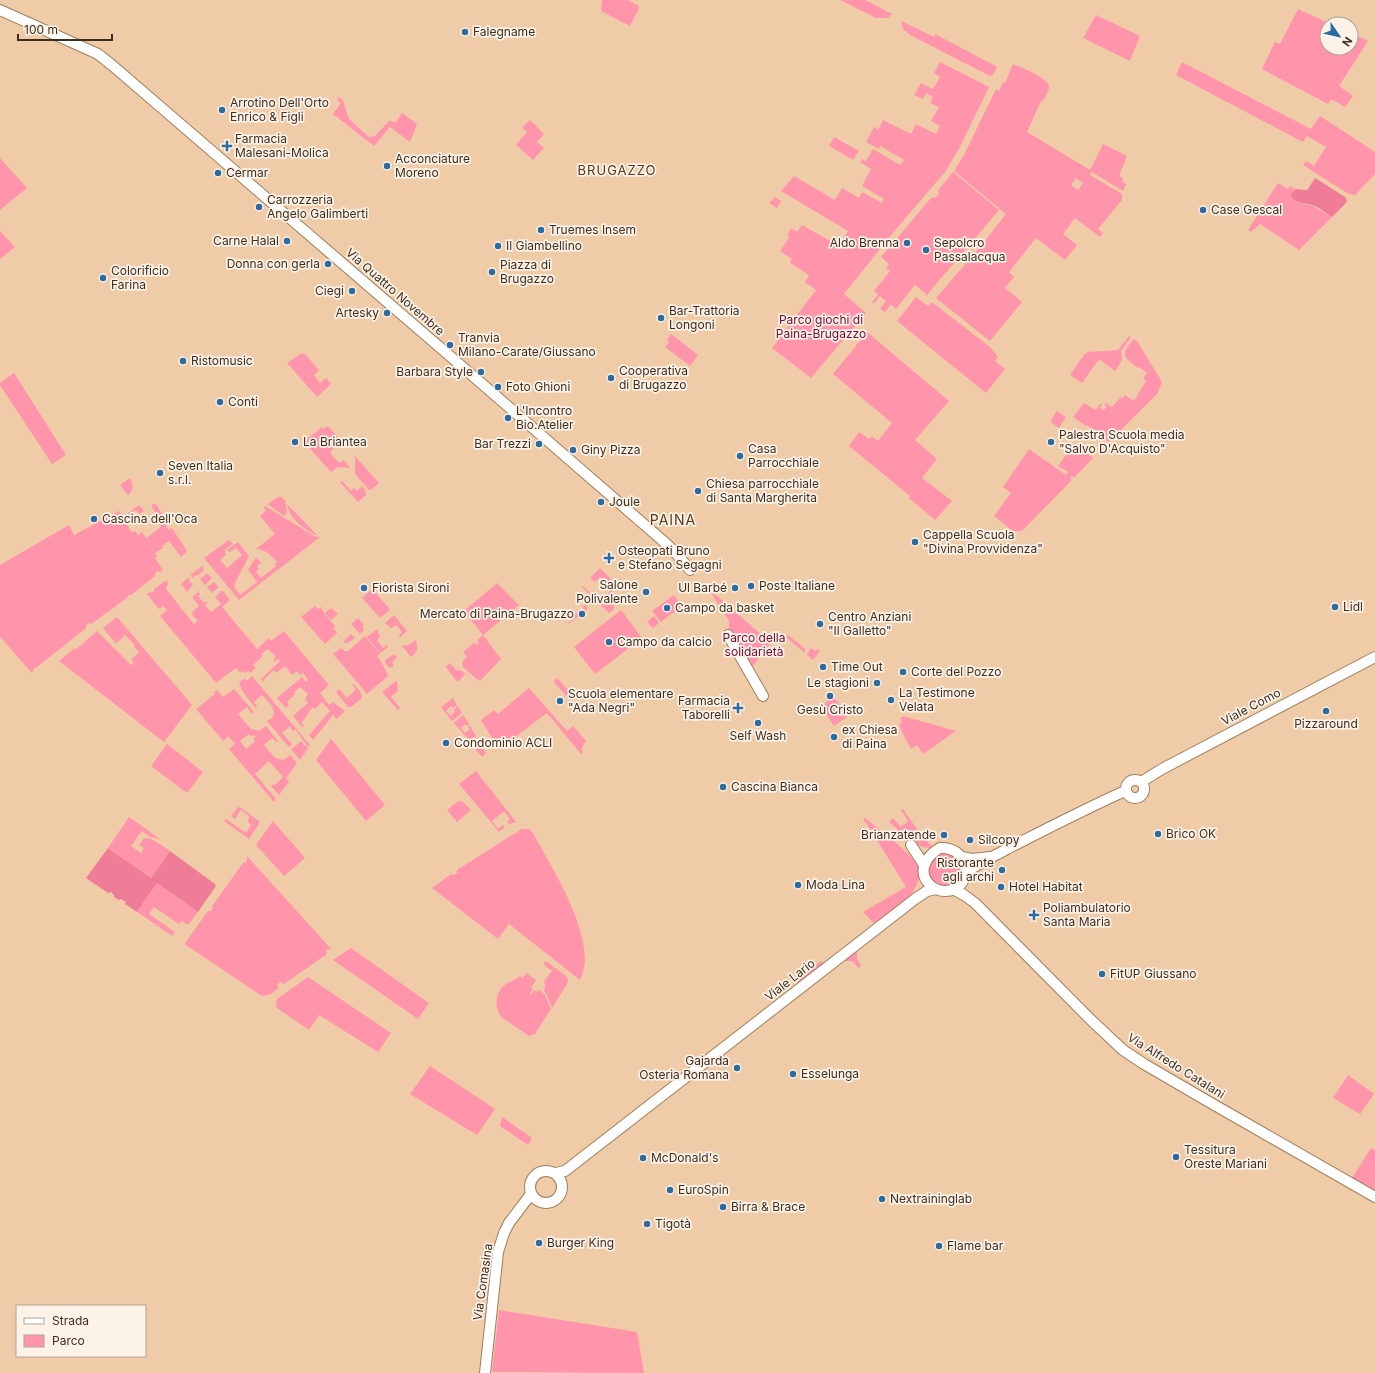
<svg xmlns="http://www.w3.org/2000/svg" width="1375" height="1373" font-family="Inter,sans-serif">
	<rect width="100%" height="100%" fill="#f0cba7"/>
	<path fill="#ff94ab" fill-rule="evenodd" d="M602 0H628L639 6V8L630 26 601 11Z
		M840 0H865L892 14 888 18H876Z
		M1298 9 1331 24H1327V48H1351V33L1368 41 1339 86 1353 96 1345 107 1331 99 1328 104 1262 69 1275 42 1280 44Z
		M1096 15 1140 36 1130 61 1083 38Z
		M901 21 934 37 935 34 990 63 997 67 993 75 990 76 910 35 903 29Z
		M940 62 989 87 960 147 945 172 892 234 844 294 866 313 811 378 772 348 816 290 805 282 809 275 790 263 792 259 780 251 789 238 788 234 791 228 797 232 802 225 839 246 848 231 781 191 794 176 835 200 842 188 859 198 862 192 882 203 884 199 862 186 871 169 860 162 862 159 866 161 873 149 900 165 904 160 880 146 879 149 866 142 874 127 878 130 883 120 911 134 916 124 936 134 940 126 931 121 939 107 930 103 933 97 926 93 923 99 914 95 921 83 933 89 940 77 934 73Z
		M1182 62 1311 129 1320 116 1375 152V174L1355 195 1347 193 1303 165 1306 161 1314 166 1326 147 1307 136 1303 142 1176 75Z
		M1013 64C1020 67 1050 78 1049 87 1049 91 1045 97 1043 101H1041L1027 132 1090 170 1103 144 1127 156 1119 176 1123 178 1122 182 1126 184 1123 191 1092 172 1090 175 1122 194V200L1098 229 1103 233 1100 237 1075 218 1063 234 1077 245 1065 260 1036 238 1009 272 1014 277 1005 288 1022 302 990 341 936 298 980 247 1006 214 954 171 964 155 996 89 999 91 1003 82 1005 83ZM1076 178 1083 183 1078 190 1071 185Z
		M339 97 343 101 349 119 369 137 375 136 389 121 396 122 402 113 417 124 410 142 390 127 374 146 333 114 341 103 337 100Z
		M530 120 544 134 537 142 544 148 533 160 516 145 527 132 522 128Z
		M834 137 859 151 853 160 829 146Z
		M0 158 27 188 0 210Z
		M953 172 999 210 927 295 915 285 896 309 891 304 885 312 880 309 886 301 880 296 874 304 872 302 878 295 874 291 890 271 886 268 889 264 881 257 931 198 936 197 939 194 938 190Z
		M1278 183 1288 189 1290 186 1295 189 1293 190V199L1297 202 1313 206 1332 217 1299 250 1260 224 1251 232 1248 230Z
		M775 197 781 201 777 208 769 203Z
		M0 231 15 247 0 259Z
		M916 297 928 306 932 302 990 347 998 357 995 361 1005 369 986 393 897 321Z
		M867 332 949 401 915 440 937 459 922 478 952 501 935 520 909 498 910 496 849 446 859 432 869 439 872 436 878 441 892 423 833 374Z
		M671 334 698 355 690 366 665 347 669 342 667 340Z
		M1129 336 1131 337 1121 351 1122 360 1115 371 1099 359 1082 383 1070 375 1084 355 1088 352 1118 350Z
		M1134 339 1137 341 1162 382 1158 393 1109 442 1087 425 1086 426 1073 417 1084 403 1096 410 1100 404 1102 405 1100 408 1104 410 1107 406 1104 405 1106 403 1112 407 1121 397 1123 398 1125 395 1134 401 1146 381 1143 378 1147 373 1139 367 1138 368C1123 357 1120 354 1134 339Z
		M302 353 306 355 319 370 314 375 320 383 326 378 331 384 317 397 287 363Z
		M14 373 66 455 52 464 0 385V383Z
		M1057 411 1066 417 1059 428 1051 422V420Z
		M328 426 343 443 340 446 338 444 333 447 334 448 330 452 332 455V456L340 463 344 460 350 468 338 467 331 472 304 442 322 427 324 429Z
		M1074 444 1093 458 1074 478 1072 476 1070 478 1072 480 1022 531H1013L994 516 1011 493 1003 487 1029 449 1066 475 1068 472 1058 466Z
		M354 455 379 483 371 490H369L355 474V458Z
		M130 478C133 484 134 491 128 495L120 485Z
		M342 481 351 491 354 488 357 491 362 486 365 489 366 495 358 502 340 482Z
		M278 497H281L285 500 287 512 284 516 268 504Z
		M155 503 169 524 166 526 169 530 172 528 187 551 181 557 169 541 162 546 163 548 155 553 157 556 155 558 163 570 160 572 158 571 155 573V576L131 595H128L127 598 91 624 89 623 86 625V628L36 668H34L32 673 0 637V565L69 525 74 535 119 511 132 533 135 531 138 535 142 532 146 538 161 527 157 521 160 519 151 506Z
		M287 504 317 535H315C301 526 291 521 287 504Z
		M139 505 144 511 139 514 136 510 128 516 131 520 129 521 125 516Z
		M265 506 314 536 320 537 239 600 204 558 229 540 233 544 225 549 226 555 220 560 227 568 242 555 236 548 230 552 227 550 238 542 249 556 234 585 235 587V588L240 595 257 582 248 570 256 557 261 563 257 566 259 569 256 572 261 578 276 566 275 564 277 562C272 556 265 549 256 549L275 534 260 516 266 511 264 507Z
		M202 566 204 570 197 576 196 575 192 578 191 574 193 573Z
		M599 569H601L611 579 614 609 609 613 582 587 583 586 601 603 610 591 605 586 608 583 600 577 595 582 590 578Z
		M207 573 212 578 205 585 200 579Z
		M189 577V581L193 585 187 592 181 584Z
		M167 580 168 584 166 589 194 624 198 621 192 615 193 614 192 612 199 606 192 597 199 592 200 594 198 596 204 603 206 601 207 603 205 605 211 612 221 604 215 597 221 591H223L230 600 222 607 257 649 269 638 271 641 284 631 329 685 320 693 329 705 333 702 345 711 337 719 333 715 313 740 309 735 330 711 322 702 315 709 313 707C308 712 306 718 301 723L304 726 302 727 293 716 308 703 305 699 308 694 300 687 294 692 295 694 287 702 289 705 286 708 277 698 302 677 306 682 308 680 303 673 300 675 297 671 292 675 285 666 276 673 274 670 264 679 265 680 264 682 261 679 280 661 278 659 274 662V659L276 657 268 649 261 654 263 656 253 665 256 668 250 673 248 671 246 673 242 671 240 673 236 668 216 683 160 616 167 610 163 606 159 609 147 594 150 592 152 593 154 591V589Z
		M214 582 219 587 212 593 207 587Z
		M497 583 519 605 483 635 501 659 480 681 478 680 463 667 462 662 467 657 463 652 474 643 476 645 479 643 477 640 483 635 464 611Z
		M708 588 771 643 753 666 729 628V621Z
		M372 589 389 608V611L380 618 362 598Z
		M674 595 682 606 661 622 652 611Z
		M584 605 587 606V610L567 625 579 610 581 612 584 608 582 606Z
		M315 606 318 609 321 607 324 613 335 626 333 628 344 641 351 634 355 638 346 644 337 633 325 644 301 617Z
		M331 608 338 614 331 620 325 613Z
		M621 610 642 638 595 674 574 647Z
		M394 615 407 631 400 637 399 635 402 632 396 625 391 628 385 623Z
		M654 616 659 623 653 628 647 622Z
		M117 617 192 705 164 742 59 661 75 648 77 649 79 646 82 645 83 643 97 631 131 665 134 663 131 660 139 652 134 647 135 645 125 635 116 644 103 628Z
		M358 618 364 625 362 627 364 630 360 634 351 624Z
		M377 629 380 637 377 640 383 648 386 645 388 647 380 653 367 637Z
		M788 635 804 648 805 650V653L786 637Z
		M365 636 380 654 377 656C380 660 387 672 388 676L367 694 333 654 341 648 345 651H348Z
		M415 640C420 647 417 652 411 657L402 646 409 645Z
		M811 648 815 651 818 649 820 651 813 660 807 655Z
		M394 654 397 657 392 662 394 666 390 668 385 663V660Z
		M450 663 456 670 462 671 475 682 465 674 458 682 455 679 446 667Z
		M252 676 310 745 308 747 295 729 293 731 290 726 282 733 292 744 289 747 267 721 273 717 274 711 272 708 273 707 262 695 254 702 257 706 256 708C248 699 241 691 239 682L244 679 248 680Z
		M556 678 558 679 572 695 570 698H568L554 682Z
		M396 681H397L398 691 391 697 400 708 398 710 382 692Z
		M352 684H354L361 693 362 698 351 707H348L336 692 339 689 347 698 356 689Z
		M529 688 567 731 573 726 586 741 581 749 583 752 581 754 547 713 499 749 481 720 494 710 498 714Z
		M234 689 254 712 252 714 247 707 238 714 251 729 259 731 266 726 278 741 276 742 272 738 264 745 275 758 284 760 290 755 297 763 286 778 289 782 279 795 271 786 274 784 275 785 283 777 269 761 255 774 276 799 274 802 229 749 235 744 228 736 223 741 196 709 215 694 214 692 217 690 223 697ZM249 734 251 736 254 735 256 737 253 739 255 741 246 749 240 741Z
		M831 696 838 702 847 717 834 726 822 708Z
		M453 698 457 705 453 708 451 706 446 711 451 716 455 712 454 709 458 706 462 713 452 721 441 707Z
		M463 715 469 724 467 726 465 724 461 728 465 733 470 729 468 727 470 726 476 736 470 741 454 723Z
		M903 716 956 731 923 754 917 745 911 749 904 736 899 725 902 722 900 719Z
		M477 738 486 753 482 757 470 743Z
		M331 739 385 805 366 821 316 760Z
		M302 741 304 745 308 748 300 760 291 749Z
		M167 744 203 772 187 793 151 766Z
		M476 771 516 822 510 824 507 822 510 819 504 811 492 821 498 829 503 825 505 827 499 832 459 784Z
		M460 801 463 802 471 810 457 822 447 810 457 802Z
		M238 807 241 808 259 821V824L249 839 224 821 226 819 246 833 251 825 248 822 249 816 241 810 235 819 231 816Z
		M903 809 923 838 932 846V848C915 849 901 832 889 822L893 818 901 827 908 821 901 810Z
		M129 817 160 839 150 837 142 831 131 846 141 853 144 848 139 845 144 838C154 838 162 846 170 851L151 878 108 848Z
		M865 818C878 829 914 854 919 869 921 876 917 886 913 892 906 902 885 915 874 923L863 912 906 887 867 824 863 820Z
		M273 821 305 858 284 876 256 845Z
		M522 829H529L533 833C553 870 583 916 585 958 585 966 583 973 580 980L509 924 498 939 432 888 451 874 454 875 457 873V870Z
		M942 853H949L961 862V879L948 887C944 887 939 886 936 884 923 874 929 858 942 853Z
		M247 856 332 950 329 949 326 951 327 954 284 984 280 982 277 985 279 988 271 994 262 996 186 945 185 943 208 911H211L213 908 212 906 243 863H245L247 860Z
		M157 883 198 912 188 925 182 921 179 924 154 907 149 914 175 932 172 936 137 912Z
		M351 948 429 1003 418 1019 333 960Z
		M857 951V959L861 966 859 968 852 961H843Z
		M546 961 566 976 568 980 567 984 552 1008 547 995 544 991 545 985 544 981 552 971 543 964Z
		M821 961 825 964 798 982 799 979Z
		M526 973 536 980 531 988 533 989 530 994 531 995 534 990 537 992 539 990C549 996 546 1000 551 1009L535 1034 529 1036 501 1017C493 1006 496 989 508 983 513 980 516 980 520 976L523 978Z
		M308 977 391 1033 378 1052 319 1015 309 1030 277 1008 276 1003 277 999Z
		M430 1066 495 1109 477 1135 410 1094Z
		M1348 1075 1374 1094 1360 1114 1333 1098Z
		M502 1117 532 1138 528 1145 500 1126Z
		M1371 1148 1375 1150V1192L1352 1178Z
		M499 1310 637 1332 644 1373 492 1372Z"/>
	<path fill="#f07d97" d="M1315 178 1317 179 1345 197 1347 200 1346 203 1332 217C1326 213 1319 207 1312 205 1303 202 1294 205 1291 194L1295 189 1307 190Z
		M108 848 151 878 170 851 215 884 216 886 198 912 157 883 137 912 125 904 126 902 121 899 119 900 114 897V895L111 892 108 893 86 878Z"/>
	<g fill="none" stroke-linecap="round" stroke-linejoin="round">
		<g stroke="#a07e5b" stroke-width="12">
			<path id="secondary" d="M0 10 98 54 113 66 443 350 662 540 674 551 690 570
				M728 635 763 696
				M1126 789a9 9 0 1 1 18 0a9 9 0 1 1-18 0Z
				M1141 782 1162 769 1375 657
				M911 845 924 865
				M940 848C972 846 974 891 945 891 940 891 935 889 931 886 916 872 926 856 940 848Z
				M962 857 972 859 990 857
				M966 874C973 865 997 855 1007 849 1046 829 1085 809 1125 791
				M953 889 964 895 975 903 1091 1020 1123 1050 1144 1064 1204 1099 1375 1197
				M530 1187a16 16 0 1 1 32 0a16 16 0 1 1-32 0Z
				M556 1173 565 1171 915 899 927 891 936 889
				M485 1373 498 1252 504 1233 509 1223 531 1194"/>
		</g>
		<use href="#secondary" stroke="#fff" stroke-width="10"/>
	</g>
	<g fill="#2a6ca1" stroke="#fdf2e7" stroke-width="1.5">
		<circle cx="465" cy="32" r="4"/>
		<circle cx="222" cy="110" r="4"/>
		<path d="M225 140h4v4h4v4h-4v4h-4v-4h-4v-4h4z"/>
		<circle cx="387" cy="166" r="4"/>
		<circle cx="218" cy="173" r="4"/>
		<circle cx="259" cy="207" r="4"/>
		<circle cx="1203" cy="210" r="4"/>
		<circle cx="541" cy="230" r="4"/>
		<circle cx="287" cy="241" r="4"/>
		<circle cx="907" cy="243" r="4"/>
		<circle cx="498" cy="246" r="4"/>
		<circle cx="926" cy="250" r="4"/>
		<circle cx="328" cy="264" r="4"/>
		<circle cx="492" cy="272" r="4"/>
		<circle cx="103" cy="278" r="4"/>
		<circle cx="352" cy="291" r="4"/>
		<circle cx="387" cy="313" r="4"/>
		<circle cx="661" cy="318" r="4"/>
		<circle cx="450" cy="345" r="4"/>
		<circle cx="183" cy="361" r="4"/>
		<circle cx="481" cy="372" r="4"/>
		<circle cx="611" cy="378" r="4"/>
		<circle cx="498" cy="387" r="4"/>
		<circle cx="220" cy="402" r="4"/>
		<circle cx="508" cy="418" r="4"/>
		<circle cx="295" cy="442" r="4"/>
		<circle cx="1051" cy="442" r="4"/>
		<circle cx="539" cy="444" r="4"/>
		<circle cx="573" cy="450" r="4"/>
		<circle cx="740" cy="456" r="4"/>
		<circle cx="160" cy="473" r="4"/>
		<circle cx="698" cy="491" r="4"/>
		<circle cx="601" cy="502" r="4"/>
		<circle cx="94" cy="519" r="4"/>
		<circle cx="915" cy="542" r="4"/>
		<path d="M607 552h4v4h4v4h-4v4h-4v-4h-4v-4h4z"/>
		<circle cx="751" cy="586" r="4"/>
		<circle cx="364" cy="588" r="4"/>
		<circle cx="735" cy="588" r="4"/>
		<circle cx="646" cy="592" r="4"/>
		<circle cx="1335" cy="607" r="4"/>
		<circle cx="667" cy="608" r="4"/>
		<circle cx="582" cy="614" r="4"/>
		<circle cx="820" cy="624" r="4"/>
		<circle cx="609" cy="642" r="4"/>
		<circle cx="823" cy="667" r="4"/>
		<circle cx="903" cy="672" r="4"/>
		<circle cx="877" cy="683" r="4"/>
		<circle cx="830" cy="696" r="4"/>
		<circle cx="891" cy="700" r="4"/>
		<circle cx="560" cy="701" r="4"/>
		<path d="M736 702h4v4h4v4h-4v4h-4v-4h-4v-4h4z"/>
		<circle cx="1326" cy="711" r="4"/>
		<circle cx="758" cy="723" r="4"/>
		<circle cx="834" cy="737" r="4"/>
		<circle cx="446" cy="743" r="4"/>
		<circle cx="723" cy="787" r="4"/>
		<circle cx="1158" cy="834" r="4"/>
		<circle cx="944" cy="835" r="4"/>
		<circle cx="970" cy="840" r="4"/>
		<circle cx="1002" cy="870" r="4"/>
		<circle cx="798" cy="885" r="4"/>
		<circle cx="1001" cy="887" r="4"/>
		<path d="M1032 909h4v4h4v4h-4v4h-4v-4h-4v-4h4z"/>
		<circle cx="1102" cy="974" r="4"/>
		<circle cx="737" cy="1068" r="4"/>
		<circle cx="793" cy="1074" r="4"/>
		<circle cx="1176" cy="1157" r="4"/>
		<circle cx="643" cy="1158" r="4"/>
		<circle cx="670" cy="1190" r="4"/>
		<circle cx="882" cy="1199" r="4"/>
		<circle cx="723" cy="1207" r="4"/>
		<circle cx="647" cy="1224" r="4"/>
		<circle cx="539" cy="1243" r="4"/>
		<circle cx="939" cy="1246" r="4"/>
	</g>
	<g text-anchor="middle" stroke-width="3.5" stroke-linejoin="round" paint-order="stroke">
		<g font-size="12" fill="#3d2f20" stroke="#fdf2e7" text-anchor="start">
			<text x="473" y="36">Falegname</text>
			<text x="230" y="107">Arrotino Dell'Orto<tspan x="230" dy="14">Enrico &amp; Figli</tspan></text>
			<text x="235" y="143">Farmacia<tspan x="235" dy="14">Malesani-Molica</tspan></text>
			<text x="395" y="163">Acconciature<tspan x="395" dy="14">Moreno</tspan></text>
			<text x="226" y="177">Cermar</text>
			<text x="267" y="204">Carrozzeria<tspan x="267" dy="14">Angelo Galimberti</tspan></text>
			<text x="1211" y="214">Case Gescal</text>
			<text x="549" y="234">Truemes Insem</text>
			<text x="279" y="245" text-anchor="end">Carne Halal</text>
			<text x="899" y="247" text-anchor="end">Aldo Brenna</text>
			<text x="934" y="247">Sepolcro<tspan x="934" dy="14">Passalacqua</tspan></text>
			<text x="506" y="250">Il Giambellino</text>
			<text x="320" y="268" text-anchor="end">Donna con gerla</text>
			<text x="500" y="269">Piazza di<tspan x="500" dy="14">Brugazzo</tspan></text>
			<text x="111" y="275">Colorificio<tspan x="111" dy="14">Farina</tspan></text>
			<text x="344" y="295" text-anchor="end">Ciegi</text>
			<text x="669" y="315">Bar-Trattoria<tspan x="669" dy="14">Longoni</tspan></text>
			<text x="379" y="317" text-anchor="end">Artesky</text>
			<text x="458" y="342">Tranvia<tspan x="458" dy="14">Milano-Carate/Giussano</tspan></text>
			<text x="191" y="365">Ristomusic</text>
			<text x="619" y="375">Cooperativa<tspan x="619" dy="14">di Brugazzo</tspan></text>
			<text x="473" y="376" text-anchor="end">Barbara Style</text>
			<text x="506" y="391">Foto Ghioni</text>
			<text x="228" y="406">Conti</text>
			<text x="516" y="415">L'Incontro<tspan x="516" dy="14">Bio.Atelier</tspan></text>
			<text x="1059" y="439">Palestra Scuola media<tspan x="1059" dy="14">"Salvo D'Acquisto"</tspan></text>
			<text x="303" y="446">La Briantea</text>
			<text x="531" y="448" text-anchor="end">Bar Trezzi</text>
			<text x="748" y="453">Casa<tspan x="748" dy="14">Parrocchiale</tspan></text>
			<text x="581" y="454">Giny Pizza</text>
			<text x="168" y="470">Seven Italia<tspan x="168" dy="14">s.r.l.</tspan></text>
			<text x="706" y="488">Chiesa parrocchiale<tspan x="706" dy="14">di Santa Margherita</tspan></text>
			<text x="609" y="506">Joule</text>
			<text x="102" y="523">Cascina dell'Oca</text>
			<text x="923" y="539">Cappella Scuola<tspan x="923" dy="14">"Divina Provvidenza"</tspan></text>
			<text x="618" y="555">Osteopati Bruno<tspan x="618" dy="14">e Stefano Segagni</tspan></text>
			<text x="638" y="589" text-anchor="end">Salone<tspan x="638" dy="14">Polivalente</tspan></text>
			<text x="759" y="590">Poste Italiane</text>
			<text x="372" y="592">Fiorista Sironi</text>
			<text x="727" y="592" text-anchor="end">Ul Barbé</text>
			<text x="1343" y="611">Lidl</text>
			<text x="675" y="612">Campo da basket</text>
			<text x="574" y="618" text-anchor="end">Mercato di Paina-Brugazzo</text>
			<text x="828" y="621">Centro Anziani<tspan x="828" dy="14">"Il Galletto"</tspan></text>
			<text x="617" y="646">Campo da calcio</text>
			<text x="831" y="671">Time Out</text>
			<text x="911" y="676">Corte del Pozzo</text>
			<text x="869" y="687" text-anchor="end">Le stagioni</text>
			<text x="899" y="697">La Testimone<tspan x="899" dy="14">Velata</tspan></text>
			<text x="568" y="698">Scuola elementare<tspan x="568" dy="14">"Ada Negri"</tspan></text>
			<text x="730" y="705" text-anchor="end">Farmacia<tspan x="730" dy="14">Taborelli</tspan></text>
			<text x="830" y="714" text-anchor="middle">Gesù Cristo</text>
			<text x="1326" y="728" text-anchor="middle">Pizzaround</text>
			<text x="842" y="734">ex Chiesa<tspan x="842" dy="14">di Paina</tspan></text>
			<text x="758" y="740" text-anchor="middle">Self Wash</text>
			<text x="454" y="747">Condominio ACLI</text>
			<text x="731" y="791">Cascina Bianca</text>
			<text x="1166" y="838">Brico OK</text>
			<text x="936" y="839" text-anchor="end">Brianzatende</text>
			<text x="978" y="844">Silcopy</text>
			<text x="994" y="867" text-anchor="end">Ristorante<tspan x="994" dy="14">agli archi</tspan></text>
			<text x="806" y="889">Moda Lina</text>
			<text x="1009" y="891">Hotel Habitat</text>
			<text x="1043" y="912">Poliambulatorio<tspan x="1043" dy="14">Santa Maria</tspan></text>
			<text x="1110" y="978">FitUP Giussano</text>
			<text x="729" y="1065" text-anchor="end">Gajarda<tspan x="729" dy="14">Osteria Romana</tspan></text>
			<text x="801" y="1078">Esselunga</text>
			<text x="1184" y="1154">Tessitura<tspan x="1184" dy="14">Oreste Mariani</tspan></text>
			<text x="651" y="1162">McDonald's</text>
			<text x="678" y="1194">EuroSpin</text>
			<text x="890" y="1203">Nextraininglab</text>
			<text x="731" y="1211">Birra &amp; Brace</text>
			<text x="655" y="1228">Tigotà</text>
			<text x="547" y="1247">Burger King</text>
			<text x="947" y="1250">Flame bar</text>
		</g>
		<g font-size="12" fill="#3d2f20" stroke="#fdf2e7">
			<text transform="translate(395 292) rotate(41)" y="4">Via Quattro Novembre</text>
			<text transform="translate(1251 707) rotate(-28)" y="4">Viale Como</text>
			<text transform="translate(790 980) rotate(-38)" y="4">Viale Lario</text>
			<text transform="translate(1176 1066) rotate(32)" y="4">Via Alfredo Catalani</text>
			<text transform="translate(483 1282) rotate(-82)" y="4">Via Comasina</text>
		</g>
		<g font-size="12" fill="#740932" stroke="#fdf2e7">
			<text x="821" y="324">Parco giochi di<tspan x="821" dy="14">Paina-Brugazzo</tspan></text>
			<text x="754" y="642">Parco della<tspan x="754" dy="14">solidarietà</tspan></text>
		</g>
		<g font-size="13" letter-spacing="1" fill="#573917" stroke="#fdf2e7">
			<text x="617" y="175">BRUGAZZO</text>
		</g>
		<g font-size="14" letter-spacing="1" fill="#573917" stroke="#fdf2e7">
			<text x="673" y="525">PAINA</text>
		</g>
	</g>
	<rect x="16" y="1305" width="130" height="52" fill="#fdf2e7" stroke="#b0a497"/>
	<rect x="24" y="1318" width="20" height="6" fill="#ffffff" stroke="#b0a497"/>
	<text x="52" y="1325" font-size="12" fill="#3d2f20">Strada</text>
	<rect x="24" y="1335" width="20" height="12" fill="#ff94ab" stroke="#b0a497"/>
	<text x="52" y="1345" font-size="12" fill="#3d2f20">Parco</text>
	<g transform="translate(1339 36) rotate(124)"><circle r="19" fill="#fdf2e7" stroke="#b0a497"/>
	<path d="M0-3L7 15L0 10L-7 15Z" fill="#2a6ca1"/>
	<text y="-6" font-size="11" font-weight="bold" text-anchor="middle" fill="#3d2f20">N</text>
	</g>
	<path d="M18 34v6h94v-6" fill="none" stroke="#3d2f20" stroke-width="2"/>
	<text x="24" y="34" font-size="12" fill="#3d2f20" stroke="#fdf2e7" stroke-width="3" paint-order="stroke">100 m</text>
</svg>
